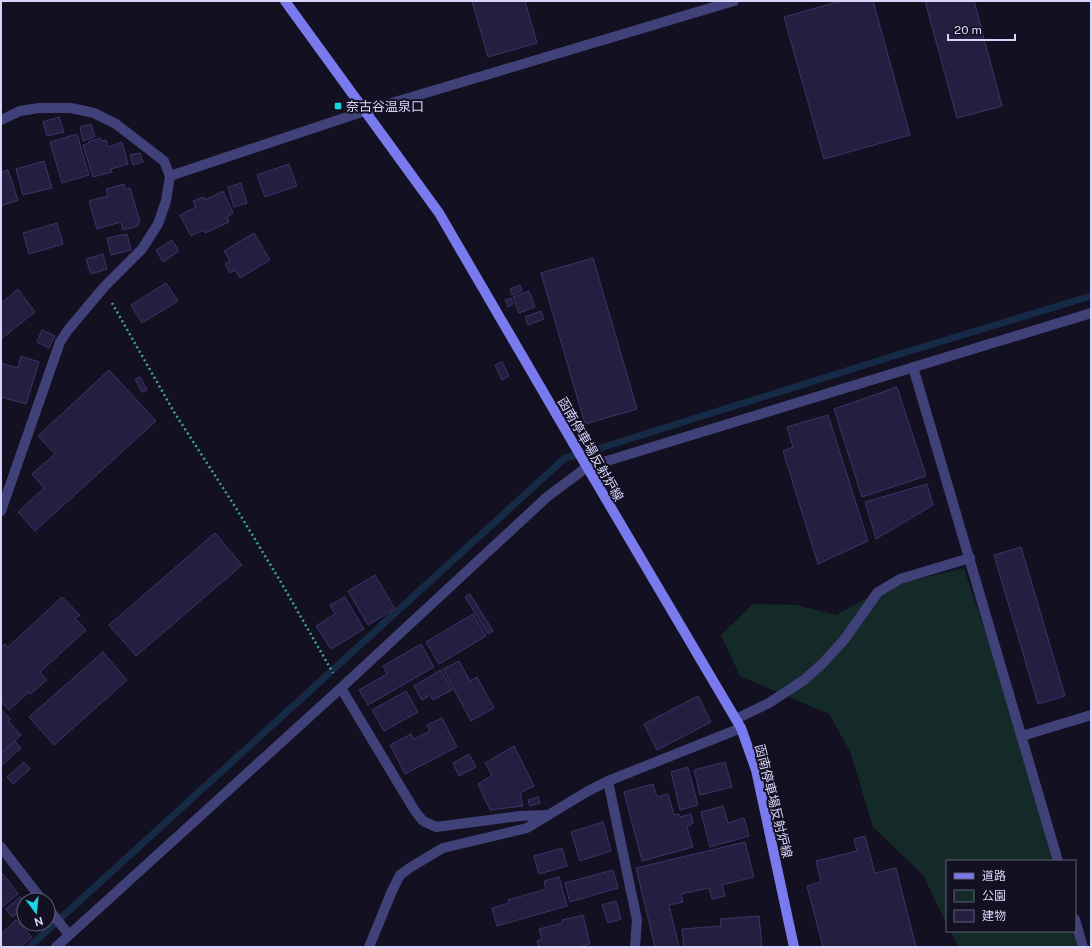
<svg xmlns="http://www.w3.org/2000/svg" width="1092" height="948" font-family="'Public Sans','Noto Sans JP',sans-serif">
	<rect width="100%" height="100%" fill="#131021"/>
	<path fill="#142a28" d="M964 568 987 637 1011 700 1061 861H947V925L923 875 873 827 850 751 829 714 740 676 721 635 753 604 796 605 836 615 878 592 906 582Z
		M1075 907 1087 947H959L950 931H1075Z"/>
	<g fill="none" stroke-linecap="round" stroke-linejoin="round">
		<path stroke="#162a46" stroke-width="7" d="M29 947 565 458 591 451 900 354 1091 296"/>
	</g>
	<path fill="#241f40" stroke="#3c3469" d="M472 1H525L537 43 488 57Z
		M841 1H873L910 135 824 159 784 17Z
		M925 1H974L1002 106 957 118Z
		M59 117 64 132 47 136 43 122Z
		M91 124 95 137 83 141 80 127Z
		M77 134 89 175 62 183 50 142Z
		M100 138 101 141 106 140 108 147 122 142 128 164 111 169 112 172 93 177 83 145 89 143 88 142Z
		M140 153 143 162 133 165 130 155Z
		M44 161 52 188 23 195 16 169Z
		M289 164 297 186 265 197 257 175Z
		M8 170 18 200 1 206V172Z
		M241 183 247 203 234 207 228 187Z
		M124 184 125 189 130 188 140 222 137 223 138 226 123 230 121 222 97 229 89 201 108 196 106 189Z
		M223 191 233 213 227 217 229 222 205 233 204 230 191 236 180 215 196 207 193 201 204 197 205 200Z
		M57 223 63 244 29 254 23 233Z
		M254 233 270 260 240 278 235 270 230 273 225 264 230 261 224 251Z
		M127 234 131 250 111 255 107 238Z
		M172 240 179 251 163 262 156 250Z
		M103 254 107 269 91 274 86 259Z
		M593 258 637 409 585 424 541 273Z
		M166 283 178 301 142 323 131 305Z
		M520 285 522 291 512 295 510 289Z
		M18 289 35 312 1 339V303Z
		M529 291 535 307 519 313 513 297Z
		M511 298 513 304 508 307 505 300Z
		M541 311 544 319 528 325 525 317Z
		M42 330 55 336 49 348 37 342Z
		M21 356 39 362 26 404 1 397V363L18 368Z
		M502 362 509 376 502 380 495 365Z
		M109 370 156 421 35 531 18 512 44 488 32 474 55 454 38 436Z
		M140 377 147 390 142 392 135 379Z
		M897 387 926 476 862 497 834 409Z
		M828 415 868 541 818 564 783 451 793 447 787 427Z
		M927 484 933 505 876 539 865 502Z
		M215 533 242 565 136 656 109 625Z
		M1021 547 1065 696 1038 704 994 555Z
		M375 575 395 609 368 625 348 591Z
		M470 594 493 631 488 634 465 597Z
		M62 597 80 615 75 618 86 630 40 672 47 680 30 694 29 692 9 710 1 702V647L5 644 8 647Z
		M345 597 364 629 331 649 316 626 335 614 330 605Z
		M473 614 486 636 439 664 426 642Z
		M421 644 434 667 368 705 359 690 387 674 383 666Z
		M103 652 127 680 54 745 29 717Z
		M459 661 470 681 477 677 494 708 471 721 443 669Z
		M441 670 452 690 433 700 430 695 422 700 414 686Z
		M406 691 418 712 384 731 372 710Z
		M698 696 711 722 657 750 644 724Z
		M1 710 11 719 8 721 21 735 1 754Z
		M442 718 457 747 405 774 390 745 411 734 414 739 430 731 427 725Z
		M15 741 21 748 1 766V754Z
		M514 746 534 786 520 793 523 806 490 810 478 784 492 775 485 763Z
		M469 754 476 767 459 776 453 763Z
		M24 762 30 769 13 784 7 777Z
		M725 762 732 787 700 795 694 770Z
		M688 767 698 805 680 810 671 772Z
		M653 784 657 797 668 794 674 815 679 814 680 817 691 814 693 823 687 827 693 847 642 861 624 792Z
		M538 797 540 803 530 806 528 800Z
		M723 806 728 823 744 818 749 836 710 847 701 812Z
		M603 822 611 851 580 861 571 832Z
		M865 836 875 873 896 868 916 947H823L807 886 821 882 816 861 857 851 854 839Z
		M745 842 754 877 722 885 725 896 712 899 709 888 681 894 683 902 669 905 679 947H655L636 868Z
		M562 848 567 866 539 874 534 856Z
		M613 870 618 888 570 902 565 883Z
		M3 874 18 894 1 908V876Z
		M559 877 567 906 497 926 492 908 509 903 508 900 546 889 544 881Z
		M20 897 24 901V909L12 917 6 909Z
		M616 901 621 919 608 923 602 905Z
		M583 915 590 944 578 947H539L537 941 542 939 539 929 562 923V920Z
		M759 916 762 947H684L682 929 721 926 720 919Z
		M16 920 32 937 21 947H1V934Z"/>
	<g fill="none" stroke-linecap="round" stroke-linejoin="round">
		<path stroke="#3da69b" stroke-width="2.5" stroke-dasharray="2 3" stroke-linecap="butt" d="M112 303 174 412 236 508 282 584 333 673"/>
		<path stroke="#41417a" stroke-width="10" d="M736 719 769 703 804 680 823 663 844 640 878 592 900 579 970 558"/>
		<path stroke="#41417a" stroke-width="10" d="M1 120 20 111 39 108H71L94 113 116 124 164 161 170 176 166 201 158 224 142 249 104 287 68 330 60 342 1 511
			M170 176 365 111 734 1
			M913 367 1058 861
			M341 688 415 811 423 821 436 827 520 816 546 815
			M1022 736 1091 715
			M608 781 637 920 635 947
			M1 847 42 900
			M48 908 69 935
			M1075 919 1083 947
			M56 947 341 688 547 497 587 467 1091 313
			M369 947 392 891 400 875 411 867 443 848 527 828 588 791 608 781 741 728"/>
		<path stroke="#787aee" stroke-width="10" d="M285 1 439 213 587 467 741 728 756 770 794 947"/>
	</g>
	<rect fill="#1cd3df" stroke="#131021" stroke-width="1.5" x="334" y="102" width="8" height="8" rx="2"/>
	<g text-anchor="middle" stroke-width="4" stroke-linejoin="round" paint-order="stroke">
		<g font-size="13" fill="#d8d5fa" stroke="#131021" text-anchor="start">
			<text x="346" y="111">奈古谷温泉口</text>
		</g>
		<g font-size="13" fill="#d8d5fa" stroke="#131021">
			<text transform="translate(591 449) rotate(60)" y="5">函南停車場反射炉線</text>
			<text transform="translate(774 801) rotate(76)" y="5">函南停車場反射炉線</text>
		</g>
	</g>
	<rect width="1092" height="948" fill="none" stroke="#d8d5fa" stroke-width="4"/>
	<rect x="946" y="860" width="130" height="72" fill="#131021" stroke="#625f78"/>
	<rect x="954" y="873" width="20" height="6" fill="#787aee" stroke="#625f78"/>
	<text x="982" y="880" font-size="12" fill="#d8d5fa">道路</text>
	<rect x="954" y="890" width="20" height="12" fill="#142a28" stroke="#625f78"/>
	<text x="982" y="900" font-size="12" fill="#d8d5fa">公園</text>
	<rect x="954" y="910" width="20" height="12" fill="#241f40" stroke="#625f78"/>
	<text x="982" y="920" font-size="12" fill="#d8d5fa">建物</text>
	<g transform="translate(36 912) rotate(164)"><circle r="19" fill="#131021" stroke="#625f78"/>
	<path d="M0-3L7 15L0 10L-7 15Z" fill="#1cd3df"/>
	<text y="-6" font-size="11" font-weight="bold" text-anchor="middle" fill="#d8d5fa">N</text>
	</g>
	<path d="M948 34v6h67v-6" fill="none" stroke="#d8d5fa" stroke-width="2"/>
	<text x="954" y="34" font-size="12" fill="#d8d5fa" stroke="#131021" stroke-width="3" paint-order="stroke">20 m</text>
</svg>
